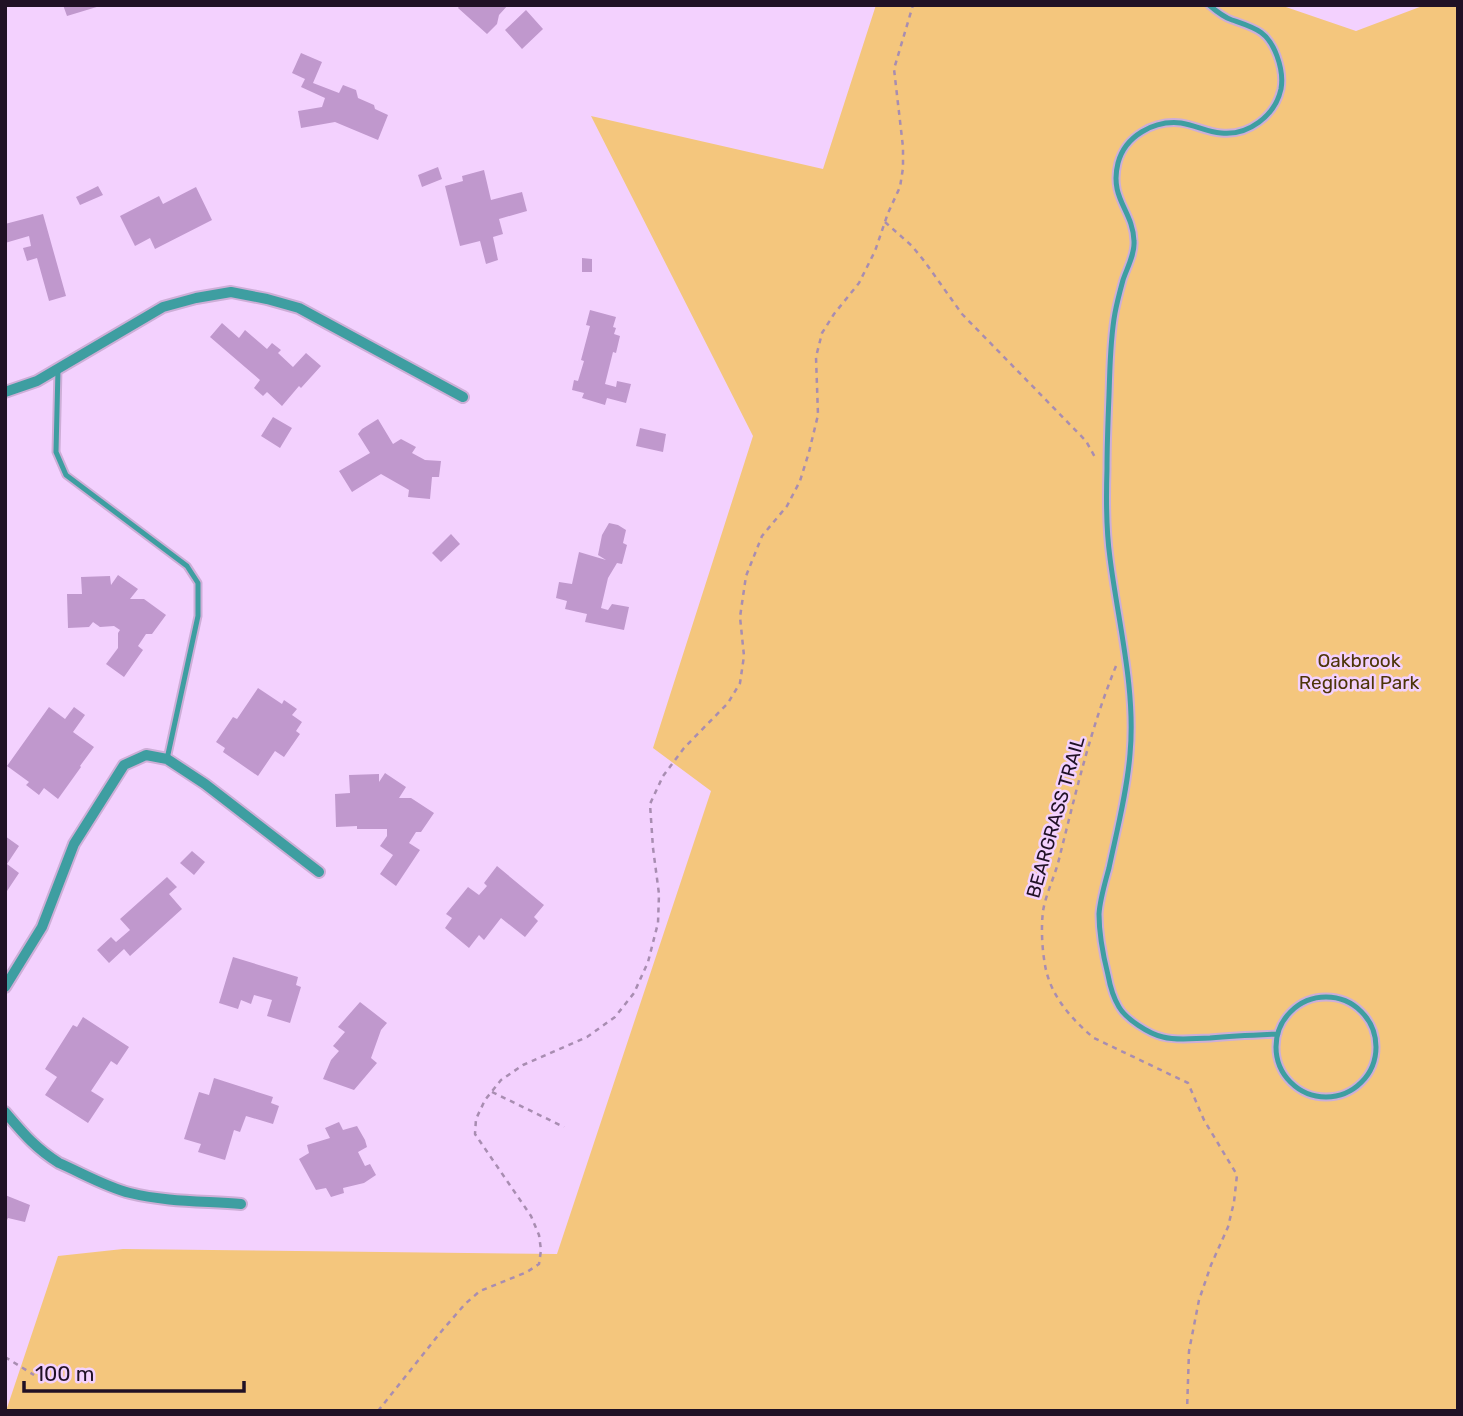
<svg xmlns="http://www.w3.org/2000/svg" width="1463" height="1416" font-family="Rubik,sans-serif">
	<rect width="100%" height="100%" fill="#f3d1fe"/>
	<path fill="#f4c67d" d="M876 5H1280L1356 31 1425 5H1458V1411H6L58 1256 123 1249 557 1254 711 791 653 748 753 436 591 116 823 169Z"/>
	<path fill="#c098cd" d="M63 5H100V6L67 16Z
		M460 5H508L499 15 497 24 487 34 458 8Z
		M526 10 543 29 522 49 505 30Z
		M301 53 322 62 313 83 339 93 343 85 356 90 358 98 374 105 375 109 388 115 378 140 335 122 301 128 298 111 322 107 325 98 301 87 305 79 292 73Z
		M438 167 442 179 422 187 418 175Z
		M484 170 491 200 522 192 527 211 499 219 503 234 493 237 498 260 486 264 480 241 460 246 445 186 463 181 462 176Z
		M98 186 103 195 80 205 76 197Z
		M196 187 212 220 155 249 150 238 135 246 120 216 159 196 163 204Z
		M43 214 66 296 49 301 37 258 27 261 23 248 31 246 29 236 5 243V224Z
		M582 258 592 259V272H582Z
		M590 310 616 317 613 327 616 328 614 334 620 336 616 353 613 352 605 384 616 387 617 381 631 384 626 403 607 398 605 405 582 398 584 393 572 390 574 380 578 381 584 361 581 360 590 326 586 325Z
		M222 323 239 338 245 330 267 349 272 343 281 350 278 353 293 367 306 353 321 366 301 388 299 386 282 406 267 392 263 396 254 388 260 380 210 337Z
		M273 417 292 428 280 448 261 436Z
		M378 419 393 444 401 439 416 447 412 453 425 460 441 461 439 477H432L430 499 408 497 409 490 381 474 352 492 339 471 370 453 358 434 362 429Z
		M640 428 666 434 663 452 636 446Z
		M609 523 618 525 626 530 623 543 627 545 622 564 617 563 608 578 601 608 608 610 612 604 629 607 624 630 585 622 587 614 565 609 567 601 556 598 559 582 572 584 579 552 606 560 598 555 602 535Z
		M451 534 460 544 441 562 432 553Z
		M118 575 138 589 130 599H144L166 615 152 634H146L138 646 143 650 124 677 106 664 118 648V633L120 630 114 626 100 627 93 622 89 627 68 628 67 594H82L81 577 110 576 111 585Z
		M258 688 282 704 284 700 297 709 292 715 302 722 296 731 300 734 284 757 275 751 258 776 223 752 225 748 216 742 233 717 237 719Z
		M49 707 65 719 74 707 85 715 73 732 94 747 80 766 81 767 58 799 44 788 39 795 26 785 29 782 7 766Z
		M385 773 406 787 399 798H411L434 813 421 832H416L409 843 420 850 396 886 380 874 393 855 380 846 387 836V829H357V826L336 827 335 794 350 793 349 775 379 774V782Z
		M5 836 19 846 7 864 19 873 5 894Z
		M192 851 205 862 194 875 180 863Z
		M497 866 544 905 534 917 538 921 525 937 501 918 484 940 479 935 469 948 445 928 452 918 446 914 468 887 479 895 487 886 484 883Z
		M167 877 177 887 169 894 182 909 130 956 124 949 109 963 97 950 111 937 116 942 130 930 120 919Z
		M233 957 298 977 296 985 301 987 290 1023 267 1016 272 1000 254 995 251 1004 241 1000 238 1009 219 1003Z
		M360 1002 387 1023 381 1030 371 1058 377 1063 354 1090 323 1079 331 1060 339 1051 333 1046 345 1032 338 1027Z
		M83 1017 129 1047 117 1065 111 1061 91 1091 104 1099 88 1123 45 1095 57 1077 45 1069 73 1025 77 1027Z
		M214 1078 273 1097 271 1103 279 1106 273 1124 246 1116 240 1132 234 1130 225 1160 198 1152 201 1144 184 1139 199 1092 209 1095Z
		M339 1122 343 1130 357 1126 365 1140 367 1147 358 1152 365 1166 370 1164 376 1175 364 1183 343 1188 344 1193 331 1197 326 1188 316 1190 299 1159 309 1153 307 1145 330 1138 325 1128Z
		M5 1195 30 1205 25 1222 8 1218 5 1224Z"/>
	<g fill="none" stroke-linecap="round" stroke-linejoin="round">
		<g stroke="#cdaed7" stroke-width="9">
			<path id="service" d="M1209 5C1216 11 1223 17 1232 20 1255 28 1268 31 1277 56 1281 67 1283 78 1281 89 1275 116 1248 136 1221 133 1207 132 1195 125 1181 123 1154 120 1125 136 1118 163 1109 199 1133 210 1134 241 1135 254 1127 268 1123 280 1120 291 1117 302 1115 313 1110 340 1110 368 1109 395 1108 420 1107 445 1107 469 1106 499 1106 529 1110 558 1118 622 1136 689 1130 754 1127 792 1117 830 1109 868 1105 883 1100 899 1099 914 1099 935 1103 955 1108 975 1110 986 1113 997 1119 1007 1126 1019 1149 1034 1163 1037 1178 1041 1195 1038 1210 1038 1233 1036 1255 1035 1278 1034
				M58 369 56 452 66 475 187 566 198 583V616L167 759
				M1276 1047a50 50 0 1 1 100 0a50 50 0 1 1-100 0Z"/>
		</g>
		<g stroke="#cdaed7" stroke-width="14">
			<path id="minor" d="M5 392 37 381 163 307 196 298 231 292 267 299 299 308 463 397
				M5 987 42 927 74 844 124 765 146 755 167 759 205 784 319 872
				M5 1112C23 1133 35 1148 59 1163 82 1173 106 1187 130 1193 166 1202 205 1201 241 1204"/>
		</g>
		<path stroke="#a88db1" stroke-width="2.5" stroke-dasharray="5 5" stroke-linecap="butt" d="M885 222 912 246 925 262 962 314 1086 441 1096 459
			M1116 666C1091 727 1076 792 1060 855 1056 874 1046 893 1043 911 1041 928 1042 948 1045 965 1050 995 1071 1019 1094 1038L1188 1083 1204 1120 1237 1175 1234 1202 1228 1227 1211 1265 1199 1300 1189 1351 1187 1411
			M492 1092 564 1127
			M5 1357 34 1375
			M97 1410 98 1411
			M378 1411 440 1333 465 1304 480 1291 527 1272 539 1264 541 1250 539 1235 531 1216 475 1134 476 1119 485 1100 501 1080 523 1065 587 1037 615 1017 634 993 648 962 658 923 659 894 653 848 650 804 663 776 684 748 728 703 740 683 744 656 740 617 746 576 762 536 787 506 800 481 809 452 818 415 816 357 822 333 834 314 859 283 875 251 888 213 900 187 903 168V147L894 69 913 5"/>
		<use href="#service" stroke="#3e9ea1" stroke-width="5"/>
		<use href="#minor" stroke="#3e9ea1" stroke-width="10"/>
	</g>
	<g text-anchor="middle" stroke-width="5" stroke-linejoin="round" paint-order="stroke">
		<g font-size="19" fill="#4d3509" stroke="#f3d1fe">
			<text x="1359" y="667">Oakbrook<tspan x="1359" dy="22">Regional Park</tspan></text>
		</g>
		<g font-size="19" fill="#201125" stroke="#f3d1fe">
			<text transform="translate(1055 817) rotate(-74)" y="7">BEARGRASS TRAIL</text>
		</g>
	</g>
	<rect width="1463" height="1416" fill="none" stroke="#201125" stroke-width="14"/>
	<path d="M24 1381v10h220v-10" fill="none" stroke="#201125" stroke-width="3.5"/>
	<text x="35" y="1381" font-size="21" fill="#201125" stroke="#f3d1fe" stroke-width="5" paint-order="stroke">100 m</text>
</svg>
